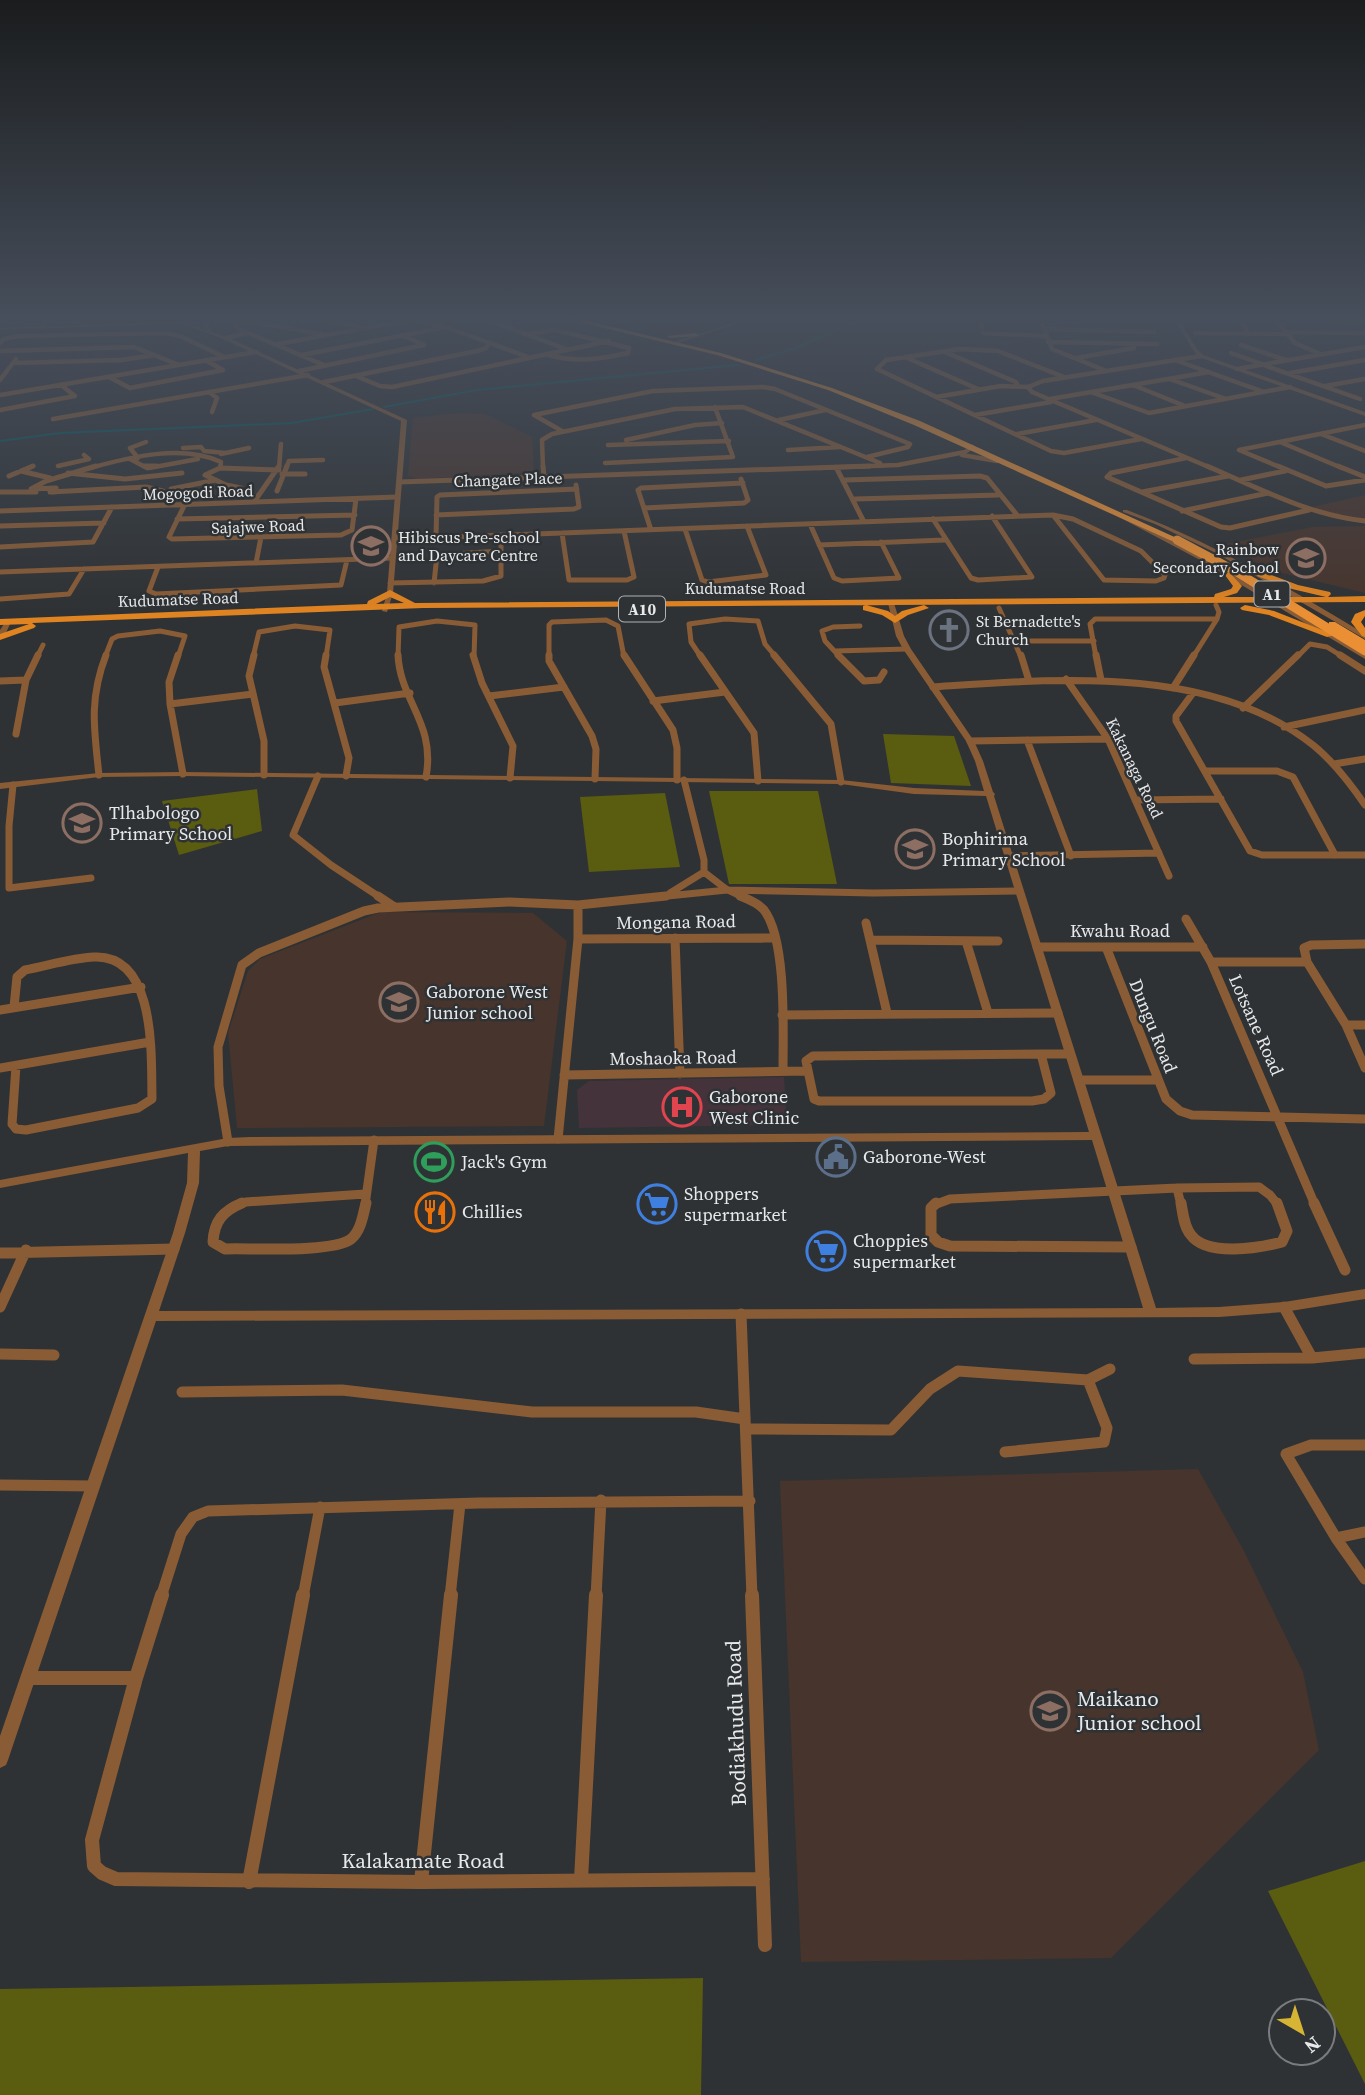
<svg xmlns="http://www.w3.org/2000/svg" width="1365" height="2095" font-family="'Source Serif 4',serif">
	<rect width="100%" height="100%" fill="#2f3234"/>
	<path fill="#47342c" d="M598 318H739L689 333 670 334Z
		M457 413 485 414 532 437 534 472 417 479 408 476 413 418Z
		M1365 495V519L1335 514 1312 507Z
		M1365 526V593L1274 571 1220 545 1313 527Z
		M381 912 533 913 567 941 544 1126 237 1128 228 1033 248 971 260 959Z
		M1198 1469 1244 1551 1303 1672 1319 1750 1111 1958 801 1962 780 1481Z"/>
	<path fill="#45333b" d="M784 1077 787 1125 579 1128 577 1090 589 1081Z"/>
	<path fill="#5a5c10" d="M75 318H194L70 324Z
		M883 734 954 736 971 786 891 783Z
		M257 789 262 831 179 855 162 801Z
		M709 791H818L837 884H729Z
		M665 793 680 867 589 872 580 797Z
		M1365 1861V2084L1268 1891Z
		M703 1978 701 2095H0V1989Z"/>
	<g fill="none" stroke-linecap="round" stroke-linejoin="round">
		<path stroke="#00585e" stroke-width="2" d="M756 360 796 348 864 318
			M384 407 477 390 738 365
			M0 441 60 433 292 423 373 409"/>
		<path stroke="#8a5c35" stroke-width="4.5" d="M242 318 236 326 239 329 324 365
			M316 318 359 326
			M410 318 446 327 528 357
			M483 318 566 349
			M980 318 983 333 1045 336
			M1040 318 1052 349 1104 370
			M1086 318 1147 320
			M1239 318 1249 334
			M1275 318 1295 343 1318 353
			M241 320 322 334
			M1324 320 1365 321
			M0 322 3 318
			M434 323 456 318
			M42 327 49 318
			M1043 329 1154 332
			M1285 332 1365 333
			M1195 333 1287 334
			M524 334 556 330 629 348 628 353C601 359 576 363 549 355
			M225 338 248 333
			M1048 342 1157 344
			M0 343 4 339 18 336 165 333 180 336 224 357
			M278 344 414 319
			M1241 345 1286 360
			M0 351 134 347 179 365
			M945 352 1016 382 1018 386
			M1231 353 1262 364
			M302 355 446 327
			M905 357 978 389
			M1076 358 1134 348
			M1175 360 1264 392
			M13 363 121 360 155 355
			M1266 366 1360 399
			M1237 369 1365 347
			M299 371 424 345 402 335
			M1290 373 1365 360
			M356 376 380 386 392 387 609 341
			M109 377 130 388 223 370 207 361
			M1064 377 998 351 960 349 886 360 877 369 1051 451 1064 453 1141 439
			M1170 379 1226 399
			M0 380 16 359
			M324 382 477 351 486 348 489 343
			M1133 385 1185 406
			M1325 386 1365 379
			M1028 387 1032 392 1211 468
			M1028 387 1043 381 1201 356
			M209 392 217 398 212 412
			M1091 392 1149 413 1290 387
			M0 395 256 352
			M936 397 1001 386 1028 387
			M1050 399 1209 372
			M0 410 75 396 61 385
			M975 415 1051 402
			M53 419 308 375
			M779 420 825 410
			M562 431 534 415 653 391 763 387 775 389 910 444
			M1017 434 1096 420
			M1321 434 1365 451
			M626 440 695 425 722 423
			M1280 442 1342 468
			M608 445 729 441
			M183 448 201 447 204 451 226 453
			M788 450 840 447
			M221 454 249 448
			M962 455 997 461
			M867 457 908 447 910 444
			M138 458 130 448 146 442
			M130 459 147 468
			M605 463 733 457 715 407
			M58 466 89 459 84 455
			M29 468 33 466
			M90 468C130 457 182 444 221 462L220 468
			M149 468 198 459
			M279 468 281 444
			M286 468 289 461 323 460
			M543 468 542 440 552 434 675 409 743 407 880 463
			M818 468 898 465 965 452 972 447
			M1137 468 1186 458
			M1282 468 1239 450 1365 425"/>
		<path stroke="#8a5c35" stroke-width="5" d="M144 466H157
			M543 466 544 477
			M1146 466 1111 473 1107 477 1221 527 1230 528 1309 510
			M1207 466C1258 488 1309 515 1365 521
			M1278 466 1326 486 1365 480
			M1338 466 1365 477
			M836 467 863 520
			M21 471 50 478
			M68 473 125 479 182 473
			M282 474H305
			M9 476 33 466
			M845 480 980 476 987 478 1017 515
			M1241 480 1285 471
			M399 482 870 466
			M241 488 226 485 205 475 220 468 279 470
			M171 489 216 480
			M277 491 287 466
			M0 492H36
			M50 492 146 487 163 491
			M55 492 56 488 31 489 46 481 96 466
			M1142 492 1228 476
			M855 499 998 495
			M254 502 279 466
			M185 504 169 537 172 539 341 535 352 530 356 499
			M644 508 744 503 748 500 741 479
			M0 511 397 497
			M1182 511 1268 493
			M436 515 574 509 579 507 576 485
			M1053 515 1073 519 1141 551 1165 575 1164 578 1156 581 1104 580Z
			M177 519 355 515
			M933 519 971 578 978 580 1032 577 992 516
			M810 524 834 578 842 581 899 578 881 542
			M0 526 104 523
			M685 529 702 580 708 582 766 575 747 526
			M651 530 638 490 641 488 743 483
			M562 533 569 580H627L634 577 624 531
			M436 537 437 497 440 495 577 489
			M395 539 1053 515
			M819 545 944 540
			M0 547 93 542 112 507
			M256 563 261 537
			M158 567 149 591 156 594 341 585 347 560
			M0 572 392 558
			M390 583 483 581 501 576V535
			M434 583 437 555 500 551
			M0 599 69 594 84 569
			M999 608 1021 657
			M1016 641H1094
			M835 651 907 649
			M37 657 43 645
			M105 657 112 639 118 636 160 631 185 636 178 657
			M253 657 259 632 295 626 330 630 326 657
			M398 657 399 627 437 621 475 625 474 657
			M549 657V625L552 622 606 620 618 626 624 657
			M701 657 691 642 689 624 725 619 758 621 765 644 776 657
			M840 657 825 641 822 631 833 627 860 626
			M1096 657 1090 624 1095 619H1217
			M1193 657 1217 619 1219 612 1216 605
			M1297 657 1310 644 1327 647 1343 657"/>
		<path stroke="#8a5c35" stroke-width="7" d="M178 655 169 682 170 704 183 774
			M254 655 249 676 264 741V775
			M326 655 324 667 349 758 346 776
			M398 655C400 701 436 723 426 777
			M473 655 482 683 513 746 510 778
			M549 655V661L592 736 596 749 595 779
			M624 655 673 730 677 748V780
			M700 655 754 733 758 781
			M774 655 831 724 841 782
			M838 655 864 681 879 680 884 672
			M1021 655 1029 681
			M1096 655 1101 680
			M1340 655 1365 671
			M1066 679 1108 739 1169 876
			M0 681 26 680
			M933 687C1054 679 1211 664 1313 745 1334 762 1350 783 1365 805
			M1173 688 1194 655
			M1193 693 1176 716V721L1250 851 1262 855H1365
			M489 696 564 687
			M653 701 725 692
			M335 703 410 693
			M170 704 253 694
			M1243 708 1298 655
			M1284 727 1365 710
			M16 734 26 680 38 655
			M1027 740 1071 856
			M970 741 1108 739
			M1334 764 1365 759
			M1207 771H1277L1293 777 1335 855
			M99 775C94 729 89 699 106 655
			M318 776 293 835 331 865 381 898
			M684 780 704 860V872
			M13 785 9 826V888L91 878
			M1135 800 1221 799
			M1008 856 1159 853
			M704 872 726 889 745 898
			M670 893 704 872
			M648 898 727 890 874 893 1019 891"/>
		<path stroke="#8a5c35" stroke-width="9" d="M378 896 393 906
			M740 896C748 899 758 903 764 910 787 940 783 1032 783 1071
			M578 905 666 896
			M1186 919 1211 962 1315 1205
			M866 923 887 1013
			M675 938 680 1074
			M578 939 775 938
			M871 940 998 941
			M966 941 988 1013
			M1365 944 1311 945 1304 948 1307 962 1346 1025 1365 1068
			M1037 947H1203
			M1106 947 1166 1099 1180 1111 1192 1115 1365 1119
			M1211 962H1307
			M14 1007 17 977 25 970C47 966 71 958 94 957 157 954 151 1057 152 1099L138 1108 26 1130 16 1129 12 1124 16 1066
			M0 1010 141 987
			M782 1015 1058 1013
			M1346 1025H1365
			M1041 1054 1051 1093 1044 1099 1032 1101H819L814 1099 806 1061 813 1056Z
			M1041 1054H1069
			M0 1068 150 1042
			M564 1075 807 1071
			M1078 1080H1158
			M228 1142 219 1086 218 1047 242 965 259 953 364 911 378 908 509 902 578 905V939L558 1139
			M1177 1188 1181 1205
			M1177 1188 1259 1187 1270 1195 1278 1205
			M238 1205 246 1202 365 1194
			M365 1205 374 1140
			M934 1205 950 1199 1177 1188"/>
		<path stroke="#8a5c35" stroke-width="11" d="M242 1203C223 1211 214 1221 213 1242L225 1249C251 1248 333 1253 351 1239 361 1231 363 1215 366 1203
			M936 1203 931 1208V1235L938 1242 950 1246 1131 1247
			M1181 1203C1183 1214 1184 1227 1191 1235 1207 1257 1260 1248 1282 1242L1287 1231 1277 1203
			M1314 1203 1345 1270
			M0 1253 174 1249
			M0 1307 26 1250
			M1284 1307 1312 1358
			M741 1314 752 1597
			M0 1354 54 1355
			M1194 1359 1312 1358 1365 1353
			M182 1392 342 1390 532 1412H696L745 1419
			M747 1429 891 1430 930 1389 958 1371 1088 1380 1110 1369
			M1365 1445H1311L1286 1454 1336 1538 1365 1579
			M1005 1452 1104 1442 1107 1428 1088 1380
			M0 1485 94 1486
			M1336 1538 1365 1532
			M161 1597 181 1534 193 1517 208 1511 479 1503 750 1501
			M303 1597 320 1507
			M450 1597 460 1504
			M596 1597 601 1500"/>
		<path stroke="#8a5c35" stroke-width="14" d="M162 1595 136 1678 92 1840 94 1866 102 1873 116 1879 421 1882 763 1879
			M752 1595 765 1945
			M28 1678H136
			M581 1880 596 1595
			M249 1882 303 1595
			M421 1882 451 1595"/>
		<path fill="#8a5c35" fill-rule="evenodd" d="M208 318H213L207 323 212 332 227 337 407 420 393 593 387 612 382 611 387 593 401 421 223 339 189 326 191 325 207 330 203 323Z
			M747 318H755L678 343 674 342Z
			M1174 318H1178L1197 349 1203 355 1365 412V416L1199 357 1193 350Z
			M193 321 191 323 0 330V328Z
			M1123 510H1127C1212 542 1288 588 1365 634V639L1216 553 1155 524 1123 512Z
			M1119 513 1204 558 1365 654V659L1200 560 1117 516 1116 515Z
			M891 601 894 603 904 636 911 649 974 741 983 761 993 792 995 794 994 796 1156 1308 1219 1307 1284 1302 1365 1289V1299L1284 1312 1219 1317 156 1321 8 1760 6 1765 0 1768V1736L173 1233 187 1183 188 1153 0 1188V1180L228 1138 250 1137 1089 1132 986 796 914 794 841 784 183 776 99 777 0 789V783L99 773 183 772 841 780 914 788 984 791 975 761 966 741 903 649 896 636 888 603ZM1092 1140 1143 1308 159 1311 185 1233 199 1183 200 1151 228 1146Z
			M6 621 11 622 4 637 0 639V630Z"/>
		<path fill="#e08321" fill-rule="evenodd" d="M1255 569 1298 585 1330 592 1331 594 1328 597 1365 596V602L423 608 32 623 36 626 34 628 0 640V634L29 624 0 625V619L367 604 368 601 390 590 415 603 1214 597 1215 594 1231 589 1233 586 1225 575 1229 572 1242 586 1237 593 1224 597H1326L1292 589 1252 574V570ZM390 597 404 603 376 604Z
			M866 605 888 611 895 616 902 611 924 605 929 608 908 615 895 623 882 615 863 610V606Z
			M1245 605 1274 611 1335 635 1327 637 1269 615 1242 610 1240 608Z
			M1365 610V616L1361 622 1365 628V637L1362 636 1351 622 1355 614Z"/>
		<path fill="#ea8f34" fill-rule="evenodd" d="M562 318H575L721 353 832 388 920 421 1181 540 1174 542 914 425 828 390 717 355Z
			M696 333 698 336 670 338 667 336Z
			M1329 622H1335L1365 640V647L1329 626Z"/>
		<path stroke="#ea8f34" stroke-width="9" d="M1177 540 1235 571 1365 651"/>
	</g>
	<linearGradient id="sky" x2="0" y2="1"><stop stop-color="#1a1c1d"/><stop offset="0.52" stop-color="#474f5c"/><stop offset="1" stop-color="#474f5c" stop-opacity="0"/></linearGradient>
	<rect width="1365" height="612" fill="url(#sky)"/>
	<defs>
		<g id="school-ring" transform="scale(2.0125)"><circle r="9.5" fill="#2f3234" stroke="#8d6e63" stroke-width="1.5"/><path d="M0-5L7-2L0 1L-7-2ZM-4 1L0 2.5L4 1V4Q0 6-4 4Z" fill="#8d6e63"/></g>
		<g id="church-ring" transform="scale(2.0125)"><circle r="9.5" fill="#2f3234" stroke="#6b7280" stroke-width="1.5"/><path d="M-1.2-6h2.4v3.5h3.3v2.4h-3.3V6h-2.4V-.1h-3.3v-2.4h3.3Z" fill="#6b7280"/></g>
		<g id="hospital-ring" transform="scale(2.0125)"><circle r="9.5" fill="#2f3234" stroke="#e0444e" stroke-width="1.5"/><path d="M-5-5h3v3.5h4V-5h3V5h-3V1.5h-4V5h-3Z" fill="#e0444e"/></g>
		<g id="civic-ring" transform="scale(2.0125)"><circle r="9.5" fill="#2f3234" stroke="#5c6f8a" stroke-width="1.5"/><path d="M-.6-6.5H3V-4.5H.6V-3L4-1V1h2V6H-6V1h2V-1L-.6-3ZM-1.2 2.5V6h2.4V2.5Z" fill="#5c6f8a"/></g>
		<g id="stadium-ring" transform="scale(2.0125)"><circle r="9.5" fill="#2f3234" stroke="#2e9e5b" stroke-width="1.5"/><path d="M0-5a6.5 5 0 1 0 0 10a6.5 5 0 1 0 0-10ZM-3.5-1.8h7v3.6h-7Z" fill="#2e9e5b"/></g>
		<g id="supermarket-ring" transform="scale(2.0125)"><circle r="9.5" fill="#2f3234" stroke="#3f7fe0" stroke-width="1.5"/><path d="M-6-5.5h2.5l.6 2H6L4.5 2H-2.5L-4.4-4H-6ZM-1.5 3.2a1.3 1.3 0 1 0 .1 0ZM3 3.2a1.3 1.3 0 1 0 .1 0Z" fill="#3f7fe0"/></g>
		<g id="restaurant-ring" transform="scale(2.0125)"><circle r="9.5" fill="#2f3234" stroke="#e8710a" stroke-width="1.5"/><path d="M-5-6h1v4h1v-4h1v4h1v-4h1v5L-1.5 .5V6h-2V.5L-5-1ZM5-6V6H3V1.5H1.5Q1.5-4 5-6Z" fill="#e8710a"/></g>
	</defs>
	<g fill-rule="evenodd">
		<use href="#school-ring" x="371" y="546"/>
		<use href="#school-ring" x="1306" y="558"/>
		<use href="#church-ring" x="949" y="630"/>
		<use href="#school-ring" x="82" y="823"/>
		<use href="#school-ring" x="915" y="849"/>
		<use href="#school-ring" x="399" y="1002"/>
		<use href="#hospital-ring" x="682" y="1107"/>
		<use href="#civic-ring" x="836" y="1157"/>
		<use href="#stadium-ring" x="434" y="1162"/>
		<use href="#supermarket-ring" x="657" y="1204"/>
		<use href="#restaurant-ring" x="435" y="1212"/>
		<use href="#supermarket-ring" x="826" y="1251"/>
		<use href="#school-ring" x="1050" y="1711"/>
	</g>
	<g text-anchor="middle" stroke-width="5" stroke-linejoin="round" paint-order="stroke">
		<g font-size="16" fill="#e7e9eb" stroke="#2f3234">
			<text transform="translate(508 479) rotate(-2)" y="6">Changate Place</text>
			<text transform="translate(198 492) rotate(-2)" y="6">Mogogodi Road</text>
			<text transform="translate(258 526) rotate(-2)" y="6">Sajajwe Road</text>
			<text x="745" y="594">Kudumatse Road</text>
			<text transform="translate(178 599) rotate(-2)" y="6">Kudumatse Road</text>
			<text transform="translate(1135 768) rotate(64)" y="6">Kakanaga Road</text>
		</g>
		<g font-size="16" fill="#e7e9eb" stroke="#2f3234" text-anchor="start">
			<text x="398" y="543">Hibiscus Pre-school<tspan x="398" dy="18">and Daycare Centre</tspan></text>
			<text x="1279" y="555" text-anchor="end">Rainbow<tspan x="1279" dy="18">Secondary School</tspan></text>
			<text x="976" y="627">St Bernadette's<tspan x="976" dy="18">Church</tspan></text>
		</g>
		<g fill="#2f3234" stroke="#b0b2b4" stroke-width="2">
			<rect x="1254.5" y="581.5" width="35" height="25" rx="5"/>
			<rect x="619" y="596.5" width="46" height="25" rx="5"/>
		</g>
		<g font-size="16" font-weight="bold" fill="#e7e9eb">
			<text x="1272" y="600">A1</text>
			<text x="642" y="615">A10</text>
		</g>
		<g font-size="18" fill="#e7e9eb" stroke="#2f3234" text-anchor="start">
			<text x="109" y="819">Tlhabologo<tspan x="109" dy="21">Primary School</tspan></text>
			<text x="942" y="845">Bophirima<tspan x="942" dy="21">Primary School</tspan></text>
			<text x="426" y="998">Gaborone West<tspan x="426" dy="21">Junior school</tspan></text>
			<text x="709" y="1103">Gaborone<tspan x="709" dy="21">West Clinic</tspan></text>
			<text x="863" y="1163">Gaborone-West</text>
			<text x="461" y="1168">Jack's Gym</text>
			<text x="684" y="1200">Shoppers<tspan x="684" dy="21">supermarket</tspan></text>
			<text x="462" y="1218">Chillies</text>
			<text x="853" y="1247">Choppies<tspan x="853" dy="21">supermarket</tspan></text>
		</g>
		<g font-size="18" fill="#e7e9eb" stroke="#2f3234">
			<text transform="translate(676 922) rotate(-1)" y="6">Mongana Road</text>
			<text x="1120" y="937">Kwahu Road</text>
			<text transform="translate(1256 1025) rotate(66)" y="6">Lotsane Road</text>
			<text transform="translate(1153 1026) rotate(68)" y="6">Dungu Road</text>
			<text transform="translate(673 1058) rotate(-1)" y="6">Moshaoka Road</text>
		</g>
		<g font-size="21" fill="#e7e9eb" stroke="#2f3234" text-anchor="start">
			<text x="1077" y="1706">Maikano<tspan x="1077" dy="24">Junior school</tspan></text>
		</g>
		<g font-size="21" fill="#e7e9eb" stroke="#2f3234">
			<text transform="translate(736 1723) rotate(-92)" y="7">Bodiakhudu Road</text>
			<text x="423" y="1868">Kalakamate Road</text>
		</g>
	</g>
	<g transform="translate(1302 2032) rotate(141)"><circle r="33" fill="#2f3234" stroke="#797b7d" stroke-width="2"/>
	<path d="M0-5L12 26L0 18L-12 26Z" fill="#d7b434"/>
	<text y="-10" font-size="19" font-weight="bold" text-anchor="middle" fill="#e7e9eb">N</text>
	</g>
</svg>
